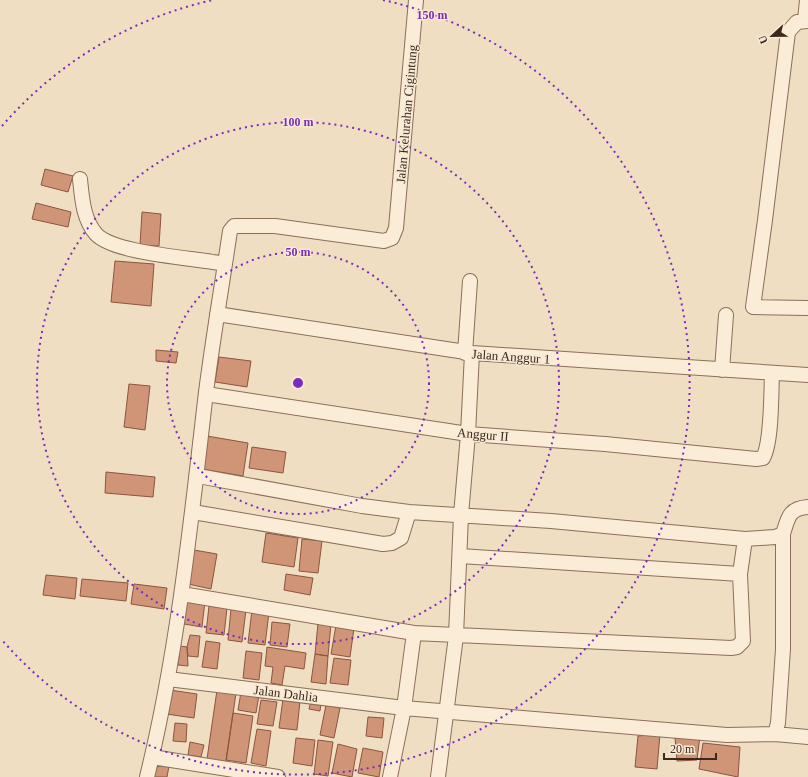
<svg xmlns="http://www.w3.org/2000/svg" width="808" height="777" font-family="'Times New Roman',serif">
	<rect width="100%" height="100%" fill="#f0dec3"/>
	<path fill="#d09477" stroke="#8c553e" d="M45 169 73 176 68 192 41 185Z
		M36 203 71 212 68 227 32 219Z
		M142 212 161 214 159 246 140 245Z
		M115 261 154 264 151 306 111 302Z
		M156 350 178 352 176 363 156 361Z
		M219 357 251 361 247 387 215 382Z
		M129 384 150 386 145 430 124 427Z
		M207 436 248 443 243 476 202 469Z
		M252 447 286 452 283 473 249 468Z
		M106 472 155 477 153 497 105 493Z
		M266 533 298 538 294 567 262 562Z
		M302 539 322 541 318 573 299 571Z
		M194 550 217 554 211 589 188 584Z
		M286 574 313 578 310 595 284 590Z
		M46 575 77 578 75 599 43 595Z
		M82 579 128 583 126 601 80 596Z
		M134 584 167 588 164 609 131 604Z
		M187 599 205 601 202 627 184 624Z
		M209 606 227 608 224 635 206 633Z
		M231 609 246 610 242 642 228 640Z
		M252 610 269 612 265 645 248 643Z
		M272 622 290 624 287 647 270 645Z
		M318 623 331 624 328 656 315 654Z
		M336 625 354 628 350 657 331 654Z
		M190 635 200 636 198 657 188 656 187 647Z
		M206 641 220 643 217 669 202 667Z
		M180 646 187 647 188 666 178 665Z
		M267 647 306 653 304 669 285 666 282 685 271 683 273 667 265 666Z
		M246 651 262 653 259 680 243 678Z
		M315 654 328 656 326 684 311 682Z
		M334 658 351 660 348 685 330 683Z
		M170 690 197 694 194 718 166 714Z
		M217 690 236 693 226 762 207 759Z
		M241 692 259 695 256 713 238 710Z
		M283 699 300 701 297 730 279 728Z
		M261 700 277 702 273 726 257 724Z
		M311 701 321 703 320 711 309 709Z
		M326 705 340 708 334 738 320 735Z
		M233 713 253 716 246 763 226 760Z
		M368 717 384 718 382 738 366 736Z
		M175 723 187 724 186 742 173 741Z
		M257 729 271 731 266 766 251 763Z
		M660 734 657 769 635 767 638 736Z
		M700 736 697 760 677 761 675 738Z
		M296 738 315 740 312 766 293 763Z
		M318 740 333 742 328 776 314 774Z
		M190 742 204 745 201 757 188 755Z
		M703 743 740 747 738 777 699 769Z
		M338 744 357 749 352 777 332 773Z
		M363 748 383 752 379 777 358 773Z
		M155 763 169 766 167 777H151Z"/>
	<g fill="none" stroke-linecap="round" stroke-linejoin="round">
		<g stroke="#8b6f59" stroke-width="16">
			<path id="minor" d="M805 20 807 0
				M808 21 797 22 788 32 765 220 753 307 808 308
				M80 179C82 198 83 219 96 234 114 254 196 258 225 264
				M217 314 472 353 808 375
				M465 353 470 281
				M722 370 726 315
				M206 394 468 434 605 444 756 459 763 458C772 442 771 394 772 374
				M198 476 362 506 409 512 551 521 745 539 775 537 783 534C788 518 789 508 808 507
				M193 512 383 544 392 543 401 538 409 512
				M460 556 740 574 745 539
				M182 594 414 633 731 648 737 647 743 641 740 574
				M168 679 404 708 727 735 775 734 808 737
				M775 734 778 723 783 649V534
				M152 757 278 777
				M147 777C178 650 191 521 206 392 213 338 222 285 230 231L234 226H275L384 241 392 238 396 228 416 0
				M390 777 404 708 414 633
				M438 777 456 636 461 515 468 434 472 353"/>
		</g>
		<use href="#minor" stroke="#faecd7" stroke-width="14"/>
	</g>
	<g fill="none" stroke="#7b2cbf" stroke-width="2" stroke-dasharray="2 4">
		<circle cx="298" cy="383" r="131"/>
		<circle cx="298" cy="383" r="261"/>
		<path d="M2 126A392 392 0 0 1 213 0M383 0A392 392 0 1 1 2 640"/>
	</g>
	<g text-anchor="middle" stroke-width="3" stroke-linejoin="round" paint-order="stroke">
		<g font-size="13" fill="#3b291e" stroke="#f7e9d3">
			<text transform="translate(406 114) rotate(-85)" y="5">Jalan Kelurahan Cigintung</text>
			<text transform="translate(511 356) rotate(4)" y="5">Jalan Anggur 1</text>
			<text transform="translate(483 434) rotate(5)" y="5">Anggur II</text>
			<text transform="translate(286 693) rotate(7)" y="5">Jalan Dahlia</text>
		</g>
	</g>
	<circle cx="298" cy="383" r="6" fill="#7b2cbf" stroke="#f7e9d3" stroke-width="2"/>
	<g font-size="12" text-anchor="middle" font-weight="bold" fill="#7b2cbf" stroke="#f7e9d3" stroke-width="3" stroke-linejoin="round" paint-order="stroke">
		<text x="432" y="19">150 m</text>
		<text x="298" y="126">100 m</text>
		<text x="298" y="256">50 m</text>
	</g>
	<g transform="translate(772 36) rotate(248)" stroke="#f7e9d3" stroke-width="3" paint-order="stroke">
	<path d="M0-3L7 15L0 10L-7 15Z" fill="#3b291e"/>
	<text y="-6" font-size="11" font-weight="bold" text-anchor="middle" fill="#3b291e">U</text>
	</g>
	<path d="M664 753v6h52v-6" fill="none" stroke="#3b291e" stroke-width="2"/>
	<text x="670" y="753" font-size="12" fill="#3b291e" stroke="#f7e9d3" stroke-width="3" paint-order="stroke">20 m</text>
</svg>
